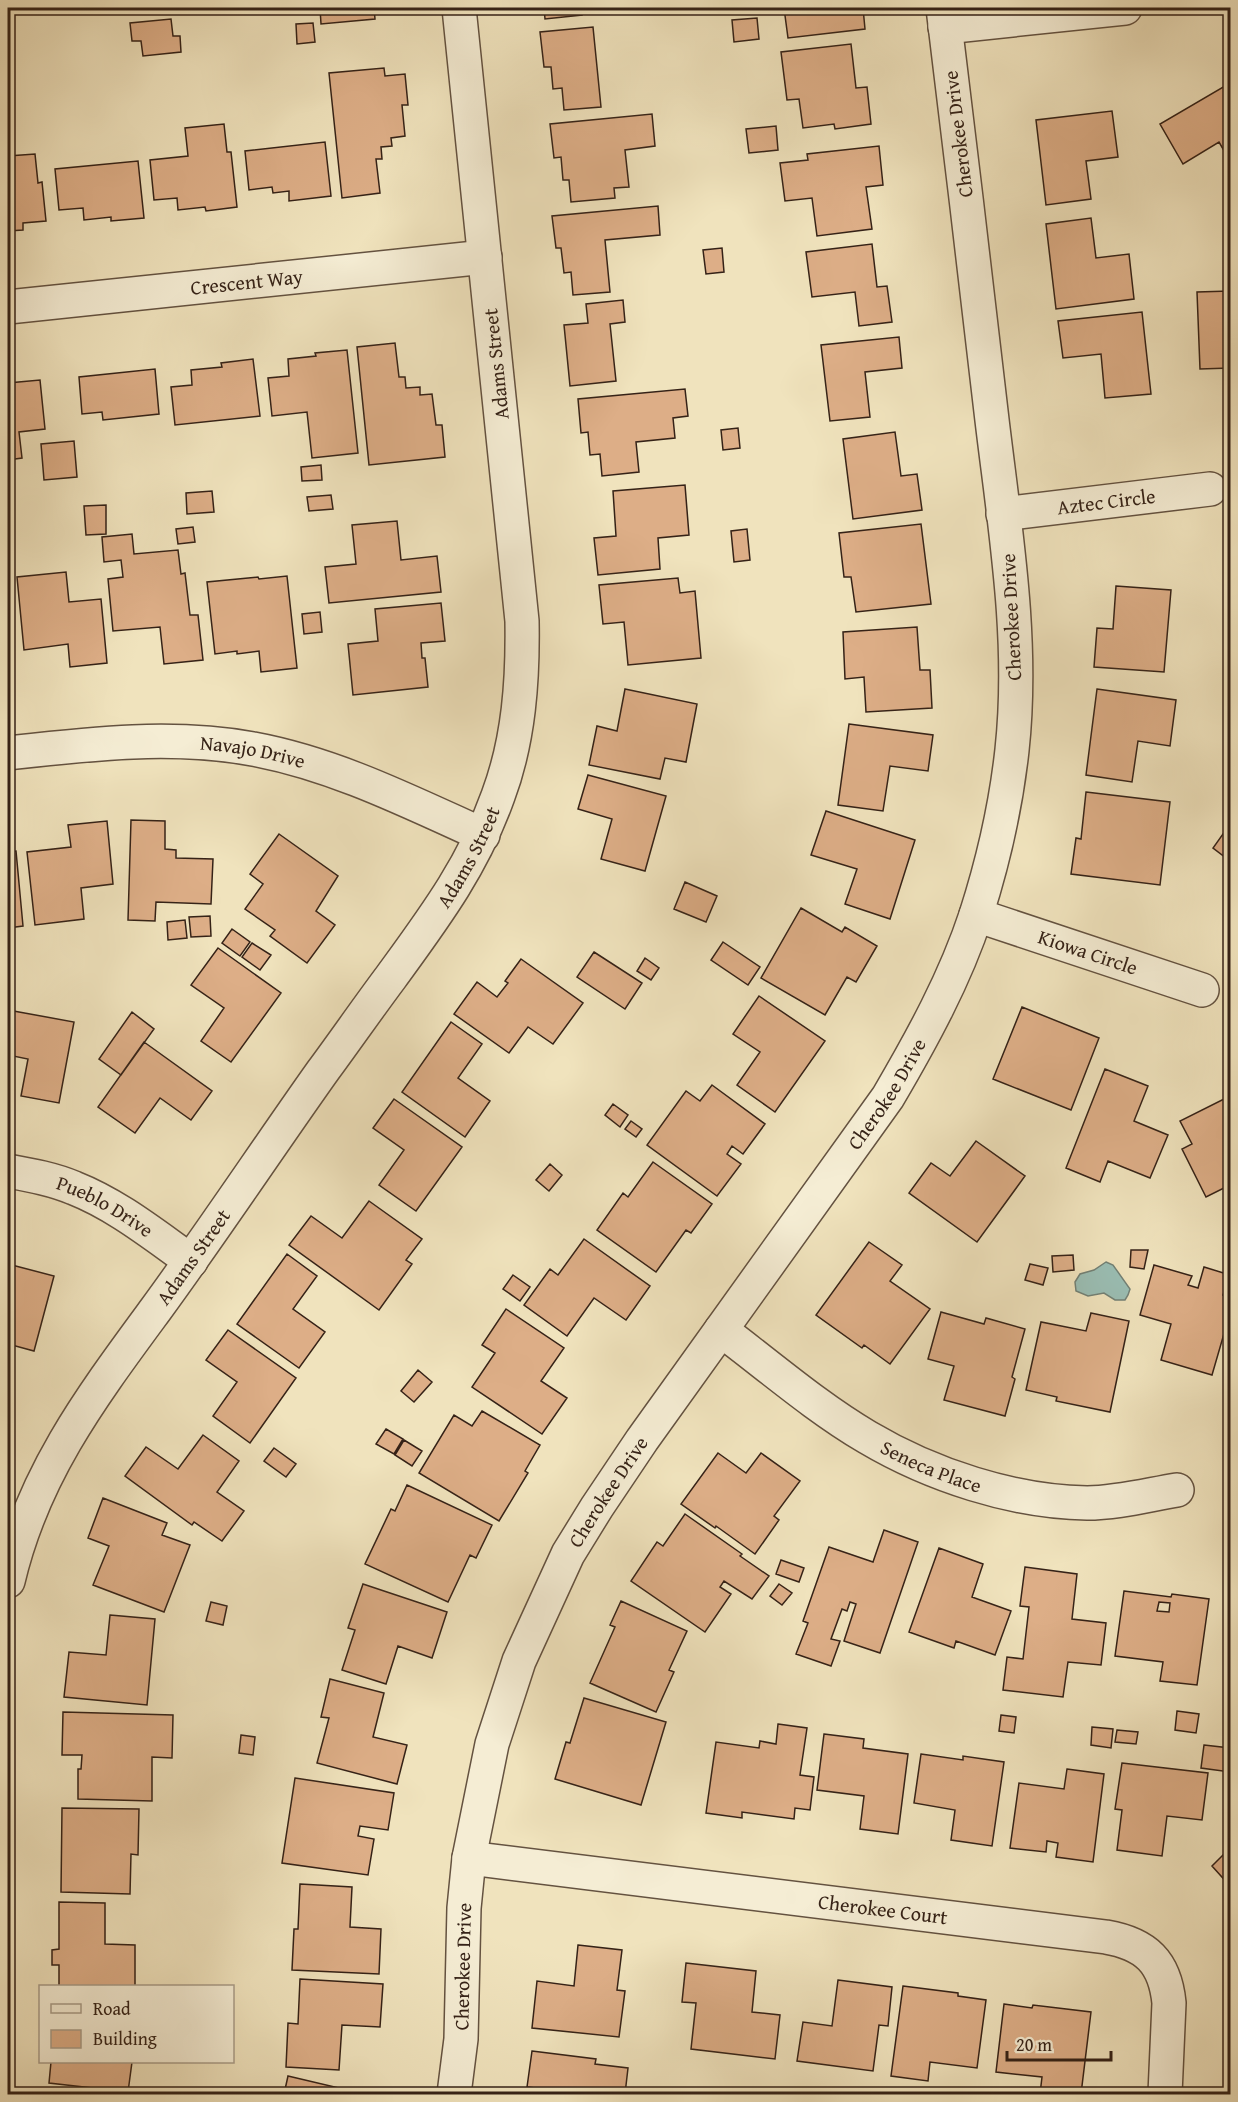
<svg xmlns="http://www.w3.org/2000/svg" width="1238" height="2102" font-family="'Gentium Book Plus',serif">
	<rect width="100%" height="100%" fill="#f0e3bd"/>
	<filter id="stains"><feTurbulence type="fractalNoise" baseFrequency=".00333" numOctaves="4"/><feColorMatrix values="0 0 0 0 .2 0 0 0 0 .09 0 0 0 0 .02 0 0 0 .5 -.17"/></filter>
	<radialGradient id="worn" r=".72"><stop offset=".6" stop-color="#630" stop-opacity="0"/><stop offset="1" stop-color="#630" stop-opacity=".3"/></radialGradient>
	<path fill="#9abeb4" stroke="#728075" stroke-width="1.5" d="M1106 1262 1113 1265 1130 1289 1128 1295 1125 1300H1115L1104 1293 1088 1296 1076 1291 1075 1282 1080 1274 1094 1270Z"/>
	<path fill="#ddae87" stroke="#352217" stroke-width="1.5" fill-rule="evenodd" d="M320 8H374L375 19 321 24Z
		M544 8H581L582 15 545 19Z
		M784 8H863L865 29 788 38Z
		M757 18 759 39 734 42 732 20Z
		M171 19 173 36H180L181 52 143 56 141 41H132L130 23Z
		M313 23 315 42 297 44 296 24Z
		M593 27 601 107 564 110 562 88 553 89 551 67H544L540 32Z
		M851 44 856 88 867 87 871 124 835 129 834 124 803 128 799 99 787 100 781 52Z
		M384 68 385 76 405 74 408 105H402L405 136 391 138 392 146 381 147 382 159H376L380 193 342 198 329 73Z
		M1230 83V161L1219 142 1183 164 1160 124Z
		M1112 111 1118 157 1086 161 1091 199 1046 205 1036 120Z
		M652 114 655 146 625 150 629 187 614 188 615 198 571 202 569 180H563L561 157 554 158 550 124Z
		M224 124 227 152H231L237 207 206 211 205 207 178 210 177 198 154 200 150 160 188 156 185 128Z
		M776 126 778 150 749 153 746 129Z
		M325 142 331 196 289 201V191L273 193 272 187 249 190 245 151Z
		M879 146 883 185 866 187 872 229 817 236 812 198 785 201 780 163 808 160 807 154Z
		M35 154 38 183 42 182 46 221 23 223V230L8 231V156Z
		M138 161 144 218 111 221V217L84 220 83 208 59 210 55 169Z
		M658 206 660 235 605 240 610 292 573 295 571 272 564 273 561 248H556L552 216Z
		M1091 218 1096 258 1129 254 1134 299 1056 309 1046 224Z
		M872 244 877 287 887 286 892 322 859 326 855 292 812 297 806 252Z
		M722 248 724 272 706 274 703 250Z
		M1230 291V368L1200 369 1197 292Z
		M623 300 625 322 610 324 616 381 570 386 564 325 588 323 586 304Z
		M1142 312 1151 394 1105 398 1101 354 1063 358 1058 321Z
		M899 337 902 368 865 372 870 417 830 421 821 345Z
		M395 343 399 377H405L406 388 420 387V395L432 394 436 425H442L445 457 369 465 357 347Z
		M347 350 358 453 312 458 307 412 272 416 268 378 289 376 288 359 316 356 315 353Z
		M253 359 260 416 175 425 171 387 192 385 191 370 222 367 221 363Z
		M155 369 159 414 103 420 102 412 82 414 79 377Z
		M40 380 45 429 19 432 22 458 8 460V383Z
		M685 389 688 416 673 418 675 438 636 442 639 472 602 476 600 454 590 455 588 432 581 433 578 399Z
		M738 428 740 448 723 450 721 430Z
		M895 432 901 476 917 474 922 510 853 519 843 439Z
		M74 441 77 477 44 480 41 444Z
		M321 465 322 480 302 481 301 467Z
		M685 485 689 535 658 538 660 569 598 575 594 538 616 536 613 491Z
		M212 491 214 512 187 514 186 493Z
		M331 495 333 509 309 511 307 497Z
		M106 505V534L86 535 84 506Z
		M397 521 401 560 437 556 441 592 329 603 325 567 356 564 352 525Z
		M921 524 931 604 856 612 851 577H844L839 533Z
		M193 527 195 542 178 544 176 529Z
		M747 529 750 560 734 562 731 531Z
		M132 534 134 554 178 550 181 574 185 573 190 615H198L203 660 164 664 160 627 113 631 108 579 123 577 121 560 104 562 102 537Z
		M66 572 69 602 101 599 107 663 70 667 68 644 24 650 17 577Z
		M287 576 297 668 261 672 259 651 237 654V651L215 654 207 582 258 577 259 579Z
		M678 578 680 593 695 591 701 658 628 665 624 622 603 624 599 585Z
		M1116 586 1171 590 1164 672 1094 667 1097 628 1113 629Z
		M441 603 445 641 421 643 422 658H425L428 687 353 695 348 644 378 641 375 609Z
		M320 612 322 632 304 634 302 614Z
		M917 627 920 670H930L932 708 866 712 864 677 845 679 843 632Z
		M625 689 697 704 686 762 665 758 660 779 589 765 597 726 617 731Z
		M1097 689 1176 700 1170 746 1138 741 1132 782 1086 775Z
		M849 724 933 735 928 771 890 766 883 811 838 805Z
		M588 775 666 796 645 871 601 859 612 819 578 809Z
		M1086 792 1170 802 1160 885 1071 874 1076 838 1081 839Z
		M826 811 915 840 890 919 845 904 857 869 811 855Z
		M131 820 165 821V849L176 850V858L213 859 211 904 156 902 155 921 128 920Z
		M107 821 113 884 81 888 84 919 35 925 27 852 71 847 68 825Z
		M1230 824V861L1213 848Z
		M279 834 338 876 316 911 335 925 307 963 270 936 275 930 245 909 263 884 250 874Z
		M16 851 23 926 8 928V852Z
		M685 882 717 896 706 922 674 909Z
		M801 908 842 932 845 927 877 946 856 982 847 977 825 1015 761 978Z
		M210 916 211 936 191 937 189 917Z
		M185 920 187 938 168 940 167 922Z
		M232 929 250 942 240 956 222 943Z
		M723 942 760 967 748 985 711 960Z
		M252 943 271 955 260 970 242 957Z
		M218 948 281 993 231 1062 201 1041 224 1008 191 985Z
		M594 952 642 983 625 1009 577 977Z
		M645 958 659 968 651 980 637 971Z
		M521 959 583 1003 553 1044 528 1027 509 1053 454 1014 477 982 497 997 508 983 505 981Z
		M759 996 825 1041 775 1112 737 1085 760 1052 733 1034Z
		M1022 1007 1099 1038 1071 1110 993 1079Z
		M8 1010 74 1022 59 1103 21 1096 28 1059 8 1055Z
		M132 1012 154 1029 121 1075 99 1059Z
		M451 1022 482 1044 458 1078 490 1101 465 1137 402 1092Z
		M144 1042 212 1091 191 1120 160 1098 135 1133 98 1107Z
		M1105 1069 1148 1086 1134 1121 1168 1135 1150 1178 1108 1161 1100 1182 1066 1168Z
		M712 1085 765 1124 743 1154 732 1146 727 1154 741 1164 717 1196 647 1145 686 1091 700 1101Z
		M1230 1096V1185L1206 1197 1182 1149 1192 1144 1180 1121Z
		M394 1099 462 1147 416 1211 379 1185 404 1150 373 1128Z
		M613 1104 628 1115 620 1127 605 1115Z
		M631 1121 642 1129 636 1137 625 1129Z
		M976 1141 1025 1176 977 1242 909 1193 931 1163 950 1176Z
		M653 1162 712 1204 691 1233 686 1230 656 1272 597 1230 623 1193 628 1197Z
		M550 1164 562 1175 549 1191 536 1180Z
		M369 1201 422 1239 406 1260 412 1264 379 1310 289 1245 311 1216 342 1238Z
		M584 1239 650 1286 626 1320 594 1298 567 1336 524 1305 550 1269 558 1275Z
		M869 1242 902 1265 890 1281 930 1309 890 1364 864 1345 862 1348 816 1315Z
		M1131 1250H1148L1144 1269 1130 1267Z
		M287 1254 317 1276 293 1309 325 1332 299 1368 237 1324Z
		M1073 1255 1074 1270 1053 1272 1052 1256Z
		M8 1264 54 1276 34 1351 8 1344Z
		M1030 1264 1048 1268 1043 1285 1025 1280Z
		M1154 1265 1192 1276 1188 1285 1198 1288 1204 1267 1230 1275 1223 1295 1230 1297V1313L1212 1375 1161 1360 1171 1324 1140 1315Z
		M513 1275 530 1287 520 1301 503 1289Z
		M506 1309 564 1348 541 1381 567 1398 542 1434 472 1387 495 1353 482 1345Z
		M941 1312 984 1324 986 1318 1025 1329 1012 1377 1015 1379 1005 1416 944 1400 954 1366 928 1359Z
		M1091 1313 1129 1321 1110 1412 1056 1401 1057 1397 1026 1390 1041 1322 1086 1331Z
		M228 1330 296 1378 250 1443 213 1416 237 1382 206 1360Z
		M418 1370 432 1382 414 1402 401 1391Z
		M482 1411 540 1445 525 1471 528 1473 499 1521 419 1473 454 1415 472 1426Z
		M386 1429 403 1439 394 1454 376 1444Z
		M203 1435 239 1461 217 1492 244 1511 222 1541 194 1522 192 1525 125 1476 146 1447 178 1469Z
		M404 1440 422 1451 412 1466 395 1455Z
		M274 1448 296 1464 286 1477 264 1461Z
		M718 1453 746 1473 761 1453 800 1481 774 1516 779 1520 755 1554 716 1526 715 1528 681 1504Z
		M407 1485 492 1525 476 1558 470 1555 448 1602 365 1564 391 1509 395 1511Z
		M103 1498 167 1523 162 1535 190 1545 164 1612 93 1585 109 1546 88 1538Z
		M685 1514 742 1554 740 1556 769 1576 752 1599 724 1581 720 1587 731 1594 705 1632 631 1581 657 1542 663 1546Z
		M884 1530 918 1542 880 1653 844 1641 856 1604 850 1602 847 1611 842 1609 831 1639 840 1641 831 1666 796 1654 808 1623 803 1621 829 1547 873 1562Z
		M939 1548 983 1564 972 1597 1011 1611 995 1655 956 1641 954 1648 909 1632Z
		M781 1560 804 1568 799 1582 776 1574Z
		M1025 1567 1077 1574 1072 1619 1106 1623 1101 1665 1068 1662 1063 1697 1003 1690 1007 1657 1023 1659 1029 1607 1020 1606Z
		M363 1584 447 1612 432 1658 398 1646 386 1684 342 1670 355 1630 348 1628Z
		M779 1584 792 1593 782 1605 770 1596Z
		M1124 1591 1171 1597 1172 1594 1209 1599 1197 1685 1160 1681 1163 1662 1115 1656ZM1159 1602 1170 1603 1169 1612 1157 1611Z
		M621 1601 687 1631 669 1670 674 1672 656 1712 590 1683 615 1627 610 1625Z
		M211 1602 227 1606 223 1625 206 1621Z
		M110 1615 155 1619 147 1705 64 1697 69 1652 106 1655Z
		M330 1679 384 1693 373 1737 407 1745 397 1784 317 1763 329 1718 321 1717Z
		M584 1698 666 1722 641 1805 555 1779 566 1742 570 1743Z
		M1177 1711 1199 1714 1196 1733 1175 1730Z
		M63 1712 173 1715 172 1758 152 1757V1801L78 1799V1769H81L82 1755H62Z
		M1001 1715 1016 1717 1014 1733 999 1731Z
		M778 1724 807 1728 800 1775 814 1777 810 1810 795 1808 794 1819 742 1812V1818L706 1813 716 1742 759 1748 760 1741 776 1744Z
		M1092 1727 1113 1729 1111 1748 1091 1745Z
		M1117 1730 1138 1732 1136 1744 1115 1742Z
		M824 1734 864 1739 863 1748 908 1754 898 1834 860 1829 864 1796 817 1790Z
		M241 1735 255 1737 253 1755 239 1753Z
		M1204 1745 1230 1748V1772L1201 1768Z
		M921 1754 963 1760V1756L1004 1762 992 1846 951 1840 955 1810 914 1803Z
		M1122 1763 1208 1773 1202 1820 1167 1816 1162 1856 1117 1850 1122 1810 1115 1809Z
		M1067 1769 1104 1774 1093 1862 1056 1857 1058 1843 1047 1841 1046 1852 1010 1848 1019 1783 1064 1789Z
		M295 1778 394 1793 388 1830 360 1826 358 1836 374 1839 368 1875 282 1863Z
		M62 1808 139 1809 138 1855 131 1854 130 1894 61 1892Z
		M1230 1848V1886L1212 1866Z
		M300 1884 352 1887 350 1927 381 1929 379 1974 292 1970 294 1929H298Z
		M59 1902 105 1903V1944L135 1945V1986H59V1965H52V1950L59 1949Z
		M578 1945 622 1950 617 1990 625 1991 619 2037 532 2028 537 1981 574 1986Z
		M686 1963 756 1971 752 2012 780 2015 775 2059 691 2049 696 2003 682 2002Z
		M300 1979 383 1984 380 2027 342 2025 339 2070 286 2067 288 2023 298 2024Z
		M838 1980 892 1987 888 2026 879 2025 873 2071 797 2061 803 2022 832 2026Z
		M903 1986 958 1993V1996L986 2000 977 2068 930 2062 928 2081 891 2076Z
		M1004 2004 1032 2008 1033 2005 1091 2012 1081 2094H1040L1042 2077 996 2072Z
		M532 2051 596 2059 595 2064 628 2068 625 2094H542L543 2089 527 2087Z
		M51 2062H132L128 2092 49 2083Z
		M288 2076 339 2088 337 2094H284Z"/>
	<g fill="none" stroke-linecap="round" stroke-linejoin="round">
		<g stroke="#645240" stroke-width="36">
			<g id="street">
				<path d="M945 27 1125 8"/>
				<path id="s1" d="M8 307 485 257"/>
				<path id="s2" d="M1003 514 1210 489"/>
				<path id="s3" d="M8 753C88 744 172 734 253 749 334 764 408 801 483 835"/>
				<path id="s4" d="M976 915 1202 990"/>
				<path id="s5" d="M8 1171C30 1175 53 1179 74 1188 117 1205 154 1235 191 1261"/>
				<path id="s6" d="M721 1330C769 1366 816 1407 867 1437 931 1475 1013 1502 1087 1503 1117 1503 1147 1495 1177 1490"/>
				<path id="s7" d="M8 1581C33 1474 92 1396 156 1309 213 1231 266 1151 322 1072 345 1041 367 1009 391 977 434 918 473 866 498 796 519 740 523 680 522 621L459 8"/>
				<path id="s8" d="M469 1858 1106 1937C1146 1944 1165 1962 1169 2003L1165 2094"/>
				<path id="s9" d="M454 2094 461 2039 464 1908 469 1858 492 1744 519 1661 568 1554 597 1507 642 1440 888 1097C922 1039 955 979 976 915 993 862 1006 805 1012 750 1024 640 1005 529 992 420 976 283 960 145 943 8"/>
			</g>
		</g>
		<use href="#street" stroke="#f5edd4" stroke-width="33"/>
	</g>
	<g text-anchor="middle" stroke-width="4.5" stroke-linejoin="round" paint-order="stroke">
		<g font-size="20" fill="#352217" stroke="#f5edd4">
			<text transform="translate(958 134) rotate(-97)" y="7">Cherokee Drive</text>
			<text dy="7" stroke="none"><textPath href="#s1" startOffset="240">Crescent Way</textPath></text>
			<text transform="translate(496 364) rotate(-96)" y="7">Adams Street</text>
			<text dy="7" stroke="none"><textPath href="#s2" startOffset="104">Aztec Circle</textPath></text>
			<text transform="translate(1011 617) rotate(-93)" y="7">Cherokee Drive</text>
			<text dy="7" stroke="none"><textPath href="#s3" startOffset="246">Navajo Drive</textPath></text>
			<text dy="7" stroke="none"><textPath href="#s7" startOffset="862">Adams Street</textPath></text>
			<text dy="7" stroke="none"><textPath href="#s4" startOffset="118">Kiowa Circle</textPath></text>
			<text dy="7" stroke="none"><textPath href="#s9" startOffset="1118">Cherokee Drive</textPath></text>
			<text dy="7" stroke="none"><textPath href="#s5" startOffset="104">Pueblo Drive</textPath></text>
			<text dy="7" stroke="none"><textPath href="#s7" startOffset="376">Adams Street</textPath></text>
			<text dy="7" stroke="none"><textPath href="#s6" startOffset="252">Seneca Place</textPath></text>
			<text dy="7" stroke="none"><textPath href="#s9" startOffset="632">Cherokee Drive</textPath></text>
			<text dy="7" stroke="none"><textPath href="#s8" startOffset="417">Cherokee Court</textPath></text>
			<text dy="7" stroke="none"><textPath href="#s9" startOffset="128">Cherokee Drive</textPath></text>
		</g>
	</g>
	<rect width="1238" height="2102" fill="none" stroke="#f0e3bd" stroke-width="30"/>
	<rect x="9" y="9" width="1220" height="2084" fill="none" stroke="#352217" stroke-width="3"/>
	<rect x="15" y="15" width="1208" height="2072" fill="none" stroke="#352217" stroke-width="1.5"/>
	<rect x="39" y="1985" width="195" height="78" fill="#f5edd4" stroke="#a89c88" stroke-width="1.5"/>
	<rect x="51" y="2004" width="30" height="9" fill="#f5edd4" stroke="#a89c88" stroke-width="1.5"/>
	<text x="93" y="2015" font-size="18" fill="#352217">Road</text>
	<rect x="51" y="2030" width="30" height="18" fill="#ddae87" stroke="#a89c88" stroke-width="1.5"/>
	<text x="93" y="2045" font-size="18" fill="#352217">Building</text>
	<path d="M1007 2051v9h104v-9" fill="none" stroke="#352217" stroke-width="3"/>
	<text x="1016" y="2051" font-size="18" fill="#352217" stroke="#f5edd4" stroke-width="4.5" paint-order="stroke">20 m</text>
	<rect width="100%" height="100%" filter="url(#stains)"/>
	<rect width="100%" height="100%" fill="url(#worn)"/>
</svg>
